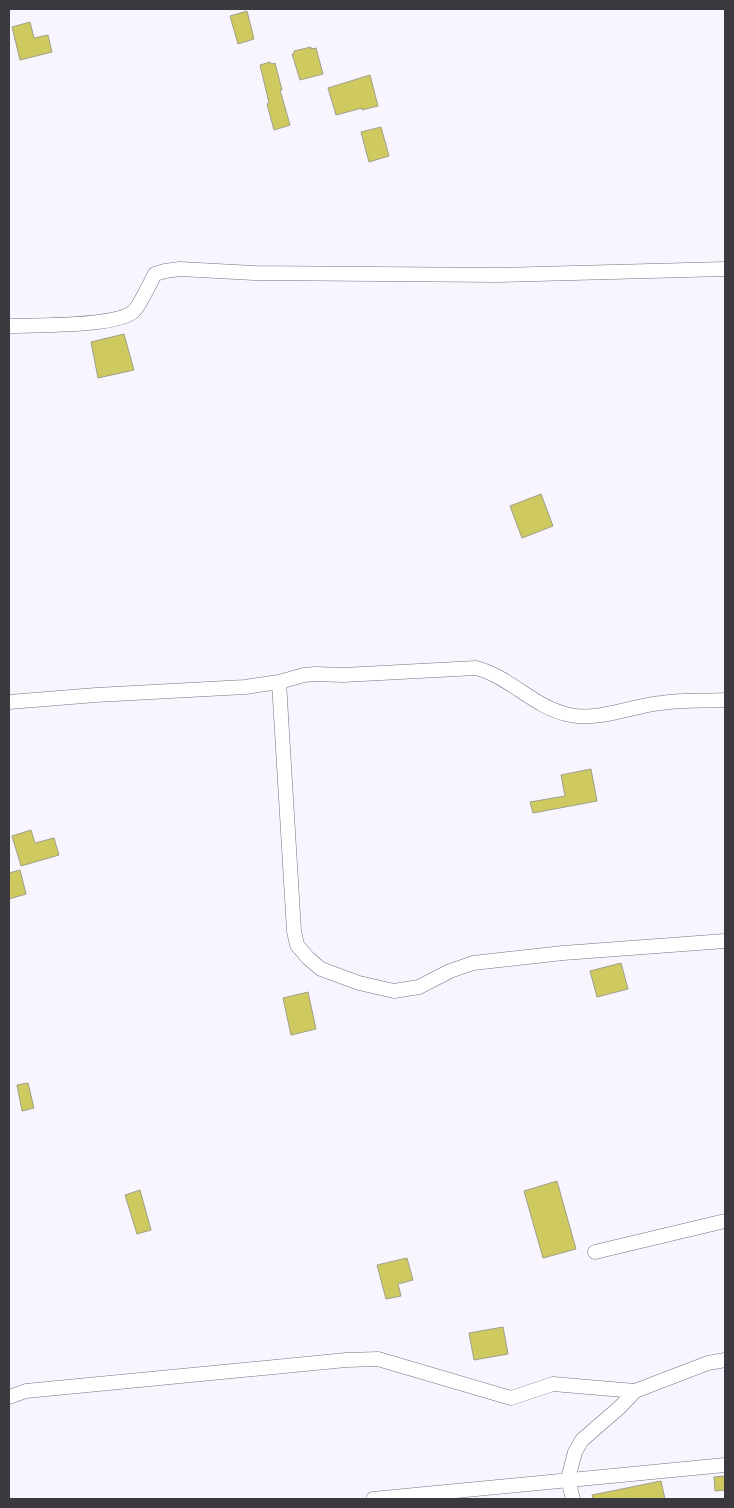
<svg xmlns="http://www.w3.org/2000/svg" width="734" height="1508" font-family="'Varela Round',sans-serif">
	<rect width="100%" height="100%" fill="#f9f5fe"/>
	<path fill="#cfca60" stroke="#9f9f8a" d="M247 11 254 39 238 44 230 16Z
		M30 22 34 38 48 35 52 52 20 60 12 27Z
		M311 47V49L316 48 323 74 300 80 292 54H294V51Z
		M270 62 271 64 275 63 282 90H280L290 125 274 130 267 104 269 103 260 65Z
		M370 75 378 106 362 110V108L336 115 328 88Z
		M381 127 389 156 369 162 361 132Z
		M124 334 134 370 98 378 91 342Z
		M541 494 553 526 522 538 510 506Z
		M591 769 597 801 533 813 530 802 565 796 561 775Z
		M31 830 35 843 54 838 59 855 21 866 12 836Z
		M20 870 26 894 9 899V873Z
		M621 963 628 989 597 997 590 971Z
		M308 992 316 1029 291 1035 283 998Z
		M28 1083 34 1108 22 1111 17 1085Z
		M557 1181 576 1249 543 1258 524 1191Z
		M140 1190 151 1230 137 1234 125 1195Z
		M407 1258 413 1280 398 1284 401 1296 386 1299 377 1265Z
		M503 1327 508 1354 474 1360 469 1333Z
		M725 1476V1490L715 1491 714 1477Z
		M661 1481 665 1499H593L592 1495Z"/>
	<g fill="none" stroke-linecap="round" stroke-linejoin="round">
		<g stroke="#787084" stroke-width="15">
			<path id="minor" d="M9 326C33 325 118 327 134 311 140 305 150 283 155 274L165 271 180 269 254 273 497 275 725 269
				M279 682 294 931 297 945 308 958 321 969 359 983 394 991 419 987 450 971 473 963 563 953 725 941
				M9 702 96 695 245 687 279 682 304 675 315 674 343 675 476 668C511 677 534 708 570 715 600 721 631 706 661 703 682 700 704 701 725 700
				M595 1252 725 1221
				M9 1397 26 1391 346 1360 378 1359 511 1398 553 1384 635 1391 708 1363 725 1360
				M373 1499 725 1465
				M573 1499 568 1479 575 1452 582 1440 620 1407 635 1391"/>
		</g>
		<use href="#minor" stroke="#fff" stroke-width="14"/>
	</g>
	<rect width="734" height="1508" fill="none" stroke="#3b3840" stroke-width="20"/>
</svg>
